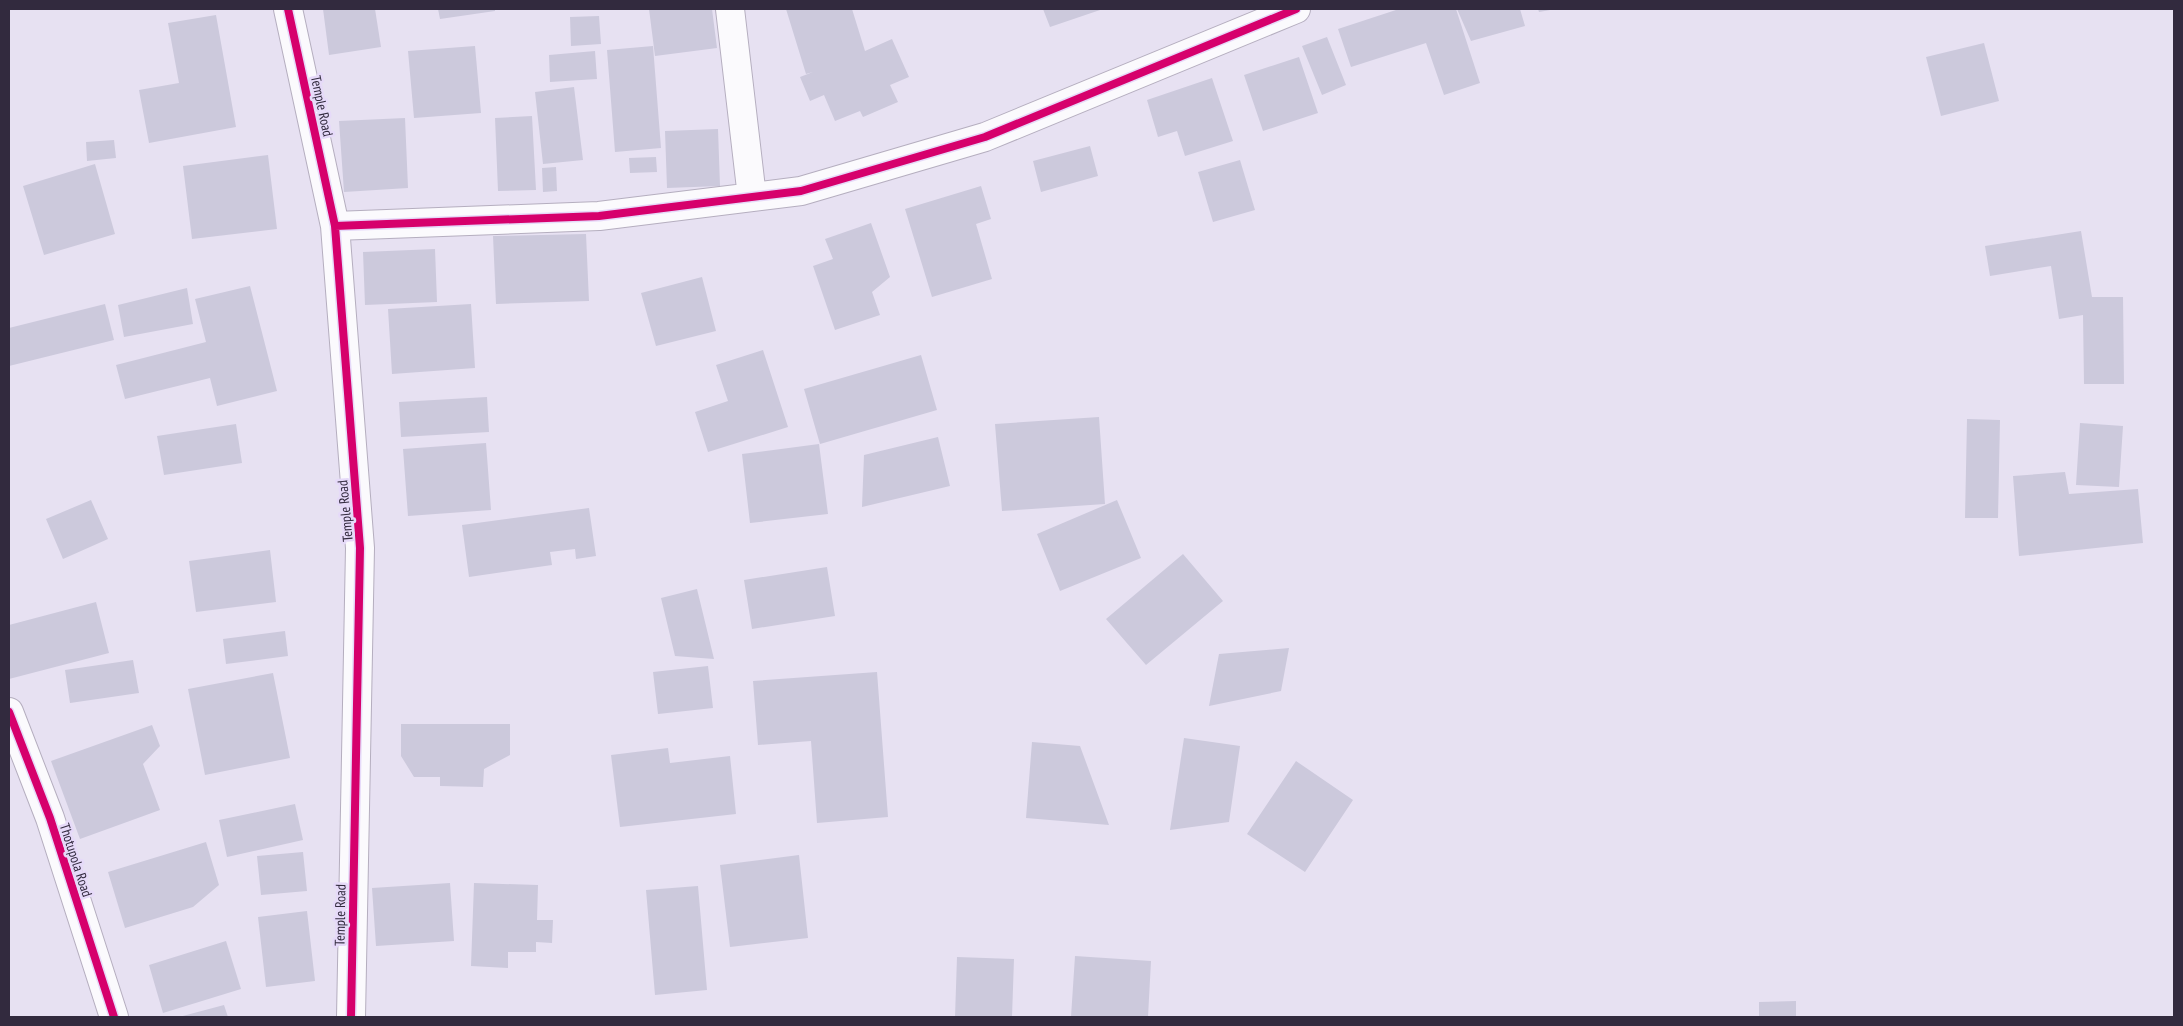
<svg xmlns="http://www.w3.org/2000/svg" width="2183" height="1026" font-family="'PT Sans Narrow',sans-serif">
	<rect width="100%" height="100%" fill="#e7e1f2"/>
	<path fill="#ccc9dc" d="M323 9H375L381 47 329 55Z
		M438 9H495V11L440 19Z
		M649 9H712L717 48 655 56Z
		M786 9H852L865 51 892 39 909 77 890 85 898 102 863 117 860 111 835 121 824 95 810 101 800 77 813 72 806 74Z
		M1043 9H1103L1050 27Z
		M1399 9H1456L1480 83 1444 95 1426 43 1351 67 1338 29Z
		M1457 9H1520L1525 26 1471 41Z
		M1538 9H1550V10L1539 12Z
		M216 15 236 127 149 143 139 90 179 83 168 23Z
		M599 16 601 44 571 46 570 17Z
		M1327 37 1346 85 1322 95 1302 46Z
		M1984 43 1999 101 1941 116 1926 57Z
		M475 46 481 113 414 118 408 51Z
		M653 46 661 148 615 152 607 50Z
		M595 51 597 79 550 82 549 55Z
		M1299 57 1318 113 1263 131 1244 75Z
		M1212 78 1233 141 1185 156 1177 131 1158 137 1147 100Z
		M574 87 583 160 543 164 535 92Z
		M532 116 536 190 498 191 495 118Z
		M405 118 408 188 344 192 339 121Z
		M718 129 720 186 667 188 665 131Z
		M114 140 116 158 87 161 86 142Z
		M1090 146 1098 176 1041 192 1033 161Z
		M268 155 277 229 192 239 183 166Z
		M656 157 657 172 630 173 629 158Z
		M1240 160 1255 210 1213 222 1198 172Z
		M95 164 115 234 44 255 23 186Z
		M556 167 557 191 543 192 542 168Z
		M981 186 991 219 976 224 992 279 932 297 905 209Z
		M871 223 890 277 872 292 880 315 835 330 813 266 833 259 825 239Z
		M2081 231 2092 297H2123L2124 384H2084L2083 315 2059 319 2051 266 1990 276 1985 246Z
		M586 234 589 301 496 304 493 236Z
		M435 249 437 302 365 305 363 252Z
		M702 277 716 331 656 346 641 293Z
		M250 286 277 391 217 406 210 378 125 399 116 365 206 342 195 299Z
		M187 288 193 324 124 337 118 305Z
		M105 304 114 340 9 366V328Z
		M471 304 475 368 392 374 388 309Z
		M763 350 788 427 708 452 695 412 728 401 716 365Z
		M921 355 937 410 820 444 804 389Z
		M487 397 489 432 401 437 399 402Z
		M1099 417 1105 504 1002 511 995 424Z
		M1967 419 2000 420 1998 518H1965Z
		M2080 423 2123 426 2119 487 2076 485Z
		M236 424 242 463 164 475 157 436Z
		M938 437 950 486 862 507 864 455Z
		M486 443 491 510 408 516 403 449Z
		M819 444 828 514 750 523 742 454Z
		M2065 472 2069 494 2138 489 2143 543 2019 556 2013 476Z
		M91 500 108 539 63 559 46 519Z
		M1117 500 1141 558 1060 591 1037 534Z
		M589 508 596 556 576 559 575 549 550 552 552 565 469 577 462 525Z
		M270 550 276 602 196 612 189 561Z
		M1183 554 1223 601 1146 665 1106 619Z
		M827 567 835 616 752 629 744 580Z
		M697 589 714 659 675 656 661 598Z
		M96 602 109 653 9 679V625Z
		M285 631 288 656 226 664 223 639Z
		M1289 648 1281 691 1209 706 1219 654Z
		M133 660 139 693 70 703 65 670Z
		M708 666 713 708 658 714 653 672Z
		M877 672 888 817 817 823 811 741 758 745 753 681Z
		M273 673 290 758 205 775 188 689Z
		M401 724H510V755L484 769 483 787 440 786V777H414L401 756Z
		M152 725 160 746 143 764 160 810 80 839 51 761Z
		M1184 738 1240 746 1229 822 1170 830Z
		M1032 742 1080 746 1109 825 1026 818Z
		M668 748 670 763 730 756 736 814 620 827 611 755Z
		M1296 761 1353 800 1305 872 1247 834Z
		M295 804 303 840 227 857 219 820Z
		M206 842 219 885 193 907 125 928 108 872Z
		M303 852 307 891 261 895 257 856Z
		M799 855 808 938 730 947 720 865Z
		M450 883 454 941 376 946 372 888Z
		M474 883 538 885 537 920H553L552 943 536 942V952H508V968L471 966Z
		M698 886 707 990 655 995 646 890Z
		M307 911 315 981 266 987 258 917Z
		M226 941 241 989 163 1013 149 965Z
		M1075 956 1151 961 1148 1017H1071Z
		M957 957 1014 959 1012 1017H955Z
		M1796 1001V1017H1759V1002Z
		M224 1005 228 1017H179Z"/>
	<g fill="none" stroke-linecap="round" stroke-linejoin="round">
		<g stroke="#b5aebf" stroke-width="30">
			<path id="street" d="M288 9 335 226 360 548 351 1017
				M730 9 752 197
				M335 226 599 216 801 191 985 137 1296 9
				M9 712 50 818 114 1017"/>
		</g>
		<use href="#street" stroke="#fbfafd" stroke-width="28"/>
		<g stroke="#e6daf9" stroke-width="11">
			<path id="cycleway" d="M288 9 335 226 360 548 351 1017
				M335 226 599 216 801 191 985 137 1296 9
				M9 712 50 818 114 1017"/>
		</g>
		<use href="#cycleway" stroke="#d6006c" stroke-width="8"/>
	</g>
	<g text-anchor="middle" stroke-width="5" stroke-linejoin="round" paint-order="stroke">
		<g font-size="14" fill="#322a3e" stroke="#e6daf9">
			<text transform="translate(322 106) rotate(78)" y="5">Temple Road</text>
			<text transform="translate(345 511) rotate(-95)" y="5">Temple Road</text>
			<text transform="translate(76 860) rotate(72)" y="5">Thotupola Road</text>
			<text transform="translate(340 915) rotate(-89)" y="5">Temple Road</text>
		</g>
	</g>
	<rect width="2183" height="1026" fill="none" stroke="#322a3e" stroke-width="20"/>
</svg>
